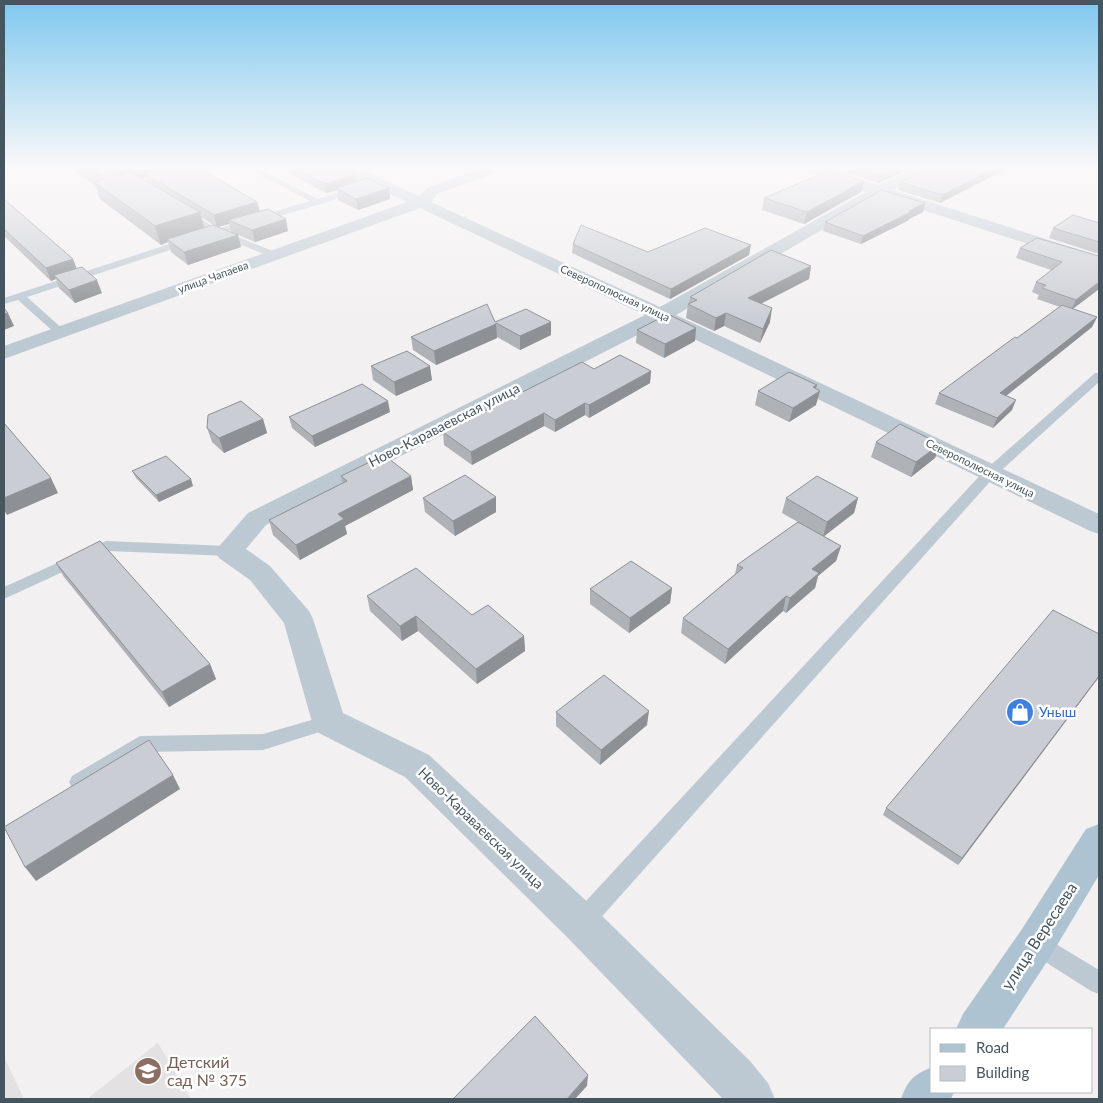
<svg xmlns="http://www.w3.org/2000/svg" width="1103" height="1103" font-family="Lato,sans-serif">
	<rect width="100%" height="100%" fill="#f3f0f1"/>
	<path fill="#e4e1e3" d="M158 1043 191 1099H87Z
		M4 1057 24 1099H4Z"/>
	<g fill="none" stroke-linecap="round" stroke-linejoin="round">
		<path fill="#bdc9d2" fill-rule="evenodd" d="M195 168H209L181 175 177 173Z
			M247 168H257L318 199 356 187 360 190 321 204 225 232 278 253V257H272L216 235 27 297 64 330 66 332 64 334H56L18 300 4 304V298L209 231 183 215V211H189L217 229 310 201Z
			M1095 373H1099V382L995 476 589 931 581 934 573 931 570 923 573 915 985 470Z
			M106 541 229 546 234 547 236 551 234 555 229 556 108 551 4 599V587Z
			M329 715 335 717 338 722 335 727 263 750 143 752 86 788 79 790 72 788 69 782 72 776 140 736 263 734Z
			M1036 932 1099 970V994L1091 991 1028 951 1025 943 1028 935Z"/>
		<path fill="#bdc9d2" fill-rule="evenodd" d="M339 168H357L419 196 427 188 482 168H502L500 171 437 194 431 202 660 307 866 192 804 171 802 168H823L878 185 917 168H935L933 171 893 190 1099 256V267L880 196 676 315 1099 514V534L1090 531 661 323 266 525 246 549 270 566 309 611 313 619 343 713 429 755 595 909 750 1061 768 1083 775 1099H723L567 937 405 777 317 732 312 722 284 623 250 580 219 558 215 551 248 513 645 315 420 208 4 359V346L407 202 341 171Z"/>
		<path fill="#adc3d2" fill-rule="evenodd" d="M1099 824V875L1050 957 1003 1029H956L963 1014 1022 929 1086 829Z
			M932 1067V1092H954L951 1099H901C908 1080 913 1075 932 1067Z"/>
	</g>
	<path fill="#aeb1b6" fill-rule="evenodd" d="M70 168H160V169L257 202 260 211 288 231 255 242 238 235 241 247 188 265 171 252 168 242 161 245 100 199 95 185ZM146 177 147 182 141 178ZM201 217 215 226 204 228ZM229 224 231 232 218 227Z
		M279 168H345V170L357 181 389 188 390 199 358 210 338 200 337 190 326 193Z
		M846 168H913L878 183 845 173Z
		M1008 168 940 203 898 190 900 182Z
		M864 181 861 192 804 224 762 210 764 198Z
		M4 199 73 259 76 268 102 293 75 303 59 288 56 279 51 281 4 236Z
		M925 203 923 212 909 219V220L861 244 823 231 825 222Z
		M1099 223V254L1049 238 1053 228Z
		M573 244 648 252 749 255 670 299 572 253Z
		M1020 248 1099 256V289L1073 309 1097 317 1092 327 1006 396 1012 410 993 428 935 404 939 393 1017 338 1060 307 1037 299 1039 295 1032 292 1036 282 1051 270 1016 258Z
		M811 266 809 279 761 304 770 322 760 343 724 326 714 331 686 318 688 304H689L690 297Z
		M495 322H551V335L520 350 497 337V338L436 365 413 350 411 337Z
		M696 328 695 341 664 358 636 343 637 330Z
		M371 366 432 380 396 396 373 380Z
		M594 369 651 371 650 383 589 418 585 415 555 432 544 426 472 465 444 445 443 432Z
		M816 389V405L789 422 755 405 758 391Z
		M390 412 315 447 292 428 289 417Z
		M263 419 267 433 224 453 212 442 207 428Z
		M876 442 940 444 935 458 911 477 871 457Z
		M132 471 193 486 159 502 136 478Z
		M341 476H411L413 490 345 526 347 534 300 560 273 535 269 520 342 483Z
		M423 498 496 512 455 536 425 512Z
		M786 498H858L854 513 824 536 841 546 836 561 818 576 815 588 786 613 783 611 725 664 681 633 683 618 735 574 737 565 798 522 782 513Z
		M56 563 210 664 216 679 169 707 64 577Z
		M672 588 670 603 629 633 590 604V589Z
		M367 596 472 615 524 636 525 651 477 684 418 631 402 641 370 611Z
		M1099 634V677L958 865 883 815 886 808Z
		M556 712 647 725 600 765 556 726Z"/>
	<path fill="#8d9094" d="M119 168H160L161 171 145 174 146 177 117 187 111 173 112 170Z
		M365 168H373L366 170Z
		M898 168H913L878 183 880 175Z
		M996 168H1008L940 203 942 195Z
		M356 175 358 184 336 188 337 190 326 193 325 184Z
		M864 181 861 192 804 224 807 212Z
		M389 188 390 199 358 210 356 199Z
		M257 202 260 214 228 220 229 224 217 227 214 215Z
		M925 203 923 212 909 219V220L861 244 863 236Z
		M200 212 205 230 167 239 168 242 161 245 155 226Z
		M286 219 288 231 255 242 252 230Z
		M238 235 241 247 188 265 184 252Z
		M751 245 749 255 670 299 671 289Z
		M73 259 78 272 54 275 56 279 51 281 46 268Z
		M811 266 809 279 746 311 748 298Z
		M97 280 102 293 75 303 69 290Z
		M1099 282V289L1071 310 1076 300Z
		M772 308 770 322 760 343 763 329Z
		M8 313 14 326 4 330V314Z
		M726 313 724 326 714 331 716 318Z
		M1097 317 1092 327 996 404 1000 393Z
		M551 322V335L520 350V336Z
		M496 324 497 338 436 365 434 351Z
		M696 328 695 341 664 358 665 344Z
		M430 366 432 380 396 396 394 382Z
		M651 371 650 383 589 418V405Z
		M817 385 814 394 820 391 816 405 789 422 793 408 813 387Z
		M1016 400 1012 410 993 428 997 418Z
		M388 401 390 412 315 447 312 436Z
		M585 403V415L555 432V420Z
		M544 413V426L472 465 471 452Z
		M263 419 267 433 224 453 219 438Z
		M940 444 935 458 911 477 916 462Z
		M411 476 413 490 345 526 347 534 300 560 296 545 338 514Z
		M51 478 58 493 7 515 4 510V498Z
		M191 479 193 486 159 502 156 495Z
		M496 497V512L455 536 453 521Z
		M858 498 854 513 823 537 827 522Z
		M841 546 836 561 818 576 815 588 786 613 790 598 812 569Z
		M672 588 670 603 629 633 630 618Z
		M786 596 783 611 725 664 728 649Z
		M416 616 418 631 402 641 400 626Z
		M524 636 525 651 477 684 476 669Z
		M210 664 216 679 169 707 162 692Z
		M1099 676V677L958 865 962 858Z
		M649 711 647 725 600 765 601 750Z
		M173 775 180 789 36 881 25 867Z
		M588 1075 587 1086 575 1099H567Z"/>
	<path fill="#caced4" stroke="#8d9094" d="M88 168H119L112 170 111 173 117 177 130 172 200 212 155 226 94 182 105 179Z
		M163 168H200L257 202 214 215 145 174Z
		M294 168H341L356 175 325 184Z
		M854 168H898L880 175Z
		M931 168H996L942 195 900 182Z
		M830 170 864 181 807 212 764 198Z
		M367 178 389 188 356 199 336 188Z
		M882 190 925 203 909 211 911 212 863 236 825 222Z
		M4 199 73 259 46 268 4 229Z
		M268 209 286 219 252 230 228 220Z
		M1073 215 1099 223V242L1053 228Z
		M213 225 238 235 184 252 167 239Z
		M581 225 648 252 705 228 751 245 671 289 573 244Z
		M1037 238 1099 256V282L1076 300 1042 288 1046 285 1036 282 1062 262 1020 248Z
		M771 250 811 266 748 298 772 308 763 329 726 313 716 318 688 304 697 300 690 297Z
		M82 267 97 280 69 290 54 275Z
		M487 304 495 322 526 309 551 322 520 336 496 323V324L434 351 411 337Z
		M1062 305 1097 317 1000 393 1016 400 997 418 939 393 1015 337 1017 338Z
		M4 308 8 313 4 314Z
		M668 314 696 328 665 344 637 330Z
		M407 351 430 366 394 382 371 366Z
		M620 355 651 371 589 405 585 403 555 420 544 413 471 452 443 432 582 362 594 369Z
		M789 372 817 385 813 387 820 391 793 408 758 391Z
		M362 384 388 401 312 436 289 417Z
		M241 401 263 419 219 438 207 428 208 415Z
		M4 423 51 478 4 498Z
		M900 424 940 444 916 462 876 442Z
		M384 455 411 476 338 514 344 519 296 545 269 520 347 481 341 476Z
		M166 456 191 479 156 495 132 471Z
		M465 475 496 497 453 521 423 498Z
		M817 476 858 498 827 522 786 498Z
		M798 522 841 546 812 569 819 573 790 598 786 596 728 649 683 618 743 568 737 565Z
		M100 541 210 664 162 692 56 563Z
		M631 561 672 588 630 618 590 589Z
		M416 568 472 615 488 605 524 636 476 669 416 616 400 626 367 596Z
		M1053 610 1099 634V676L962 858 886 808Z
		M604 675 649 711 601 750 556 712Z
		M149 740 173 775 25 867 4 827Z
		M535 1016 588 1075 567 1099H453Z"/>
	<linearGradient id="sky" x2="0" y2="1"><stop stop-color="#7fc8ee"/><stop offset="0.52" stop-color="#faf8f9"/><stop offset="1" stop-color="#faf8f9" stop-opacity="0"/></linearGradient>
	<rect width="1103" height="322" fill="url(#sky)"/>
	<defs>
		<g id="shop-disc" transform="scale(1.4375)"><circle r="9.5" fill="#3f7fe0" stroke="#fff"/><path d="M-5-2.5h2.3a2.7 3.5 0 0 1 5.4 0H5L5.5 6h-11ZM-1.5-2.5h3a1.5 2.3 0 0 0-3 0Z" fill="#fff"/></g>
		<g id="school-disc" transform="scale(1.4375)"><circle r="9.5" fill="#8d6e63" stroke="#fff"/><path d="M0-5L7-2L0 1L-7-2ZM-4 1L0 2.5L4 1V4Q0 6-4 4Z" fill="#fff"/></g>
	</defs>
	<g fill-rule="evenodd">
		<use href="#shop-disc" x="1020" y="712"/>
		<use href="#school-disc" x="148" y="1071"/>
	</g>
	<g text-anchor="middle" stroke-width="5" stroke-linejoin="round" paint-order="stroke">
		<g font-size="11" fill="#465661" stroke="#fff">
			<text transform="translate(213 277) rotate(-20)" y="4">улица Чапаева</text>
			<text transform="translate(615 293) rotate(25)" y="4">Северополюсная улица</text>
			<text transform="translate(980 468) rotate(26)" y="4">Северополюсная улица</text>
		</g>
		<g font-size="14" fill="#465661" stroke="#fff">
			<text transform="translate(444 425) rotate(-27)" y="5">Ново-Караваевская улица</text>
			<text transform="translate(481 828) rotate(44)" y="5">Ново-Караваевская улица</text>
		</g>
		<g font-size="14" fill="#366cbe" stroke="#fff" text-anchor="start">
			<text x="1039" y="717">Уныш</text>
		</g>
		<g font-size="16" fill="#465661" stroke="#fff">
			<text transform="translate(1039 936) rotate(-57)" y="6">улица Вересаева</text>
		</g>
		<g font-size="16" fill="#785e54" stroke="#fff" text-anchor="start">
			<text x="167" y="1068">Детский<tspan x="167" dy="18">сад № 375</tspan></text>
		</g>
	</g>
	<rect width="1103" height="1103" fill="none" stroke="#465661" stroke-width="10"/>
	<rect x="930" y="1028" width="162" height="65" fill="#ffffff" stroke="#b5bbc0"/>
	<rect x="940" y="1044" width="25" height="8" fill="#adc3d2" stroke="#b5bbc0"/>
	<text x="976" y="1053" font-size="15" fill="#465661">Road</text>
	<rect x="940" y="1066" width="25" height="15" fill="#caced4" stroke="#b5bbc0"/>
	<text x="976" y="1078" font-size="15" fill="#465661">Building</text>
</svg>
